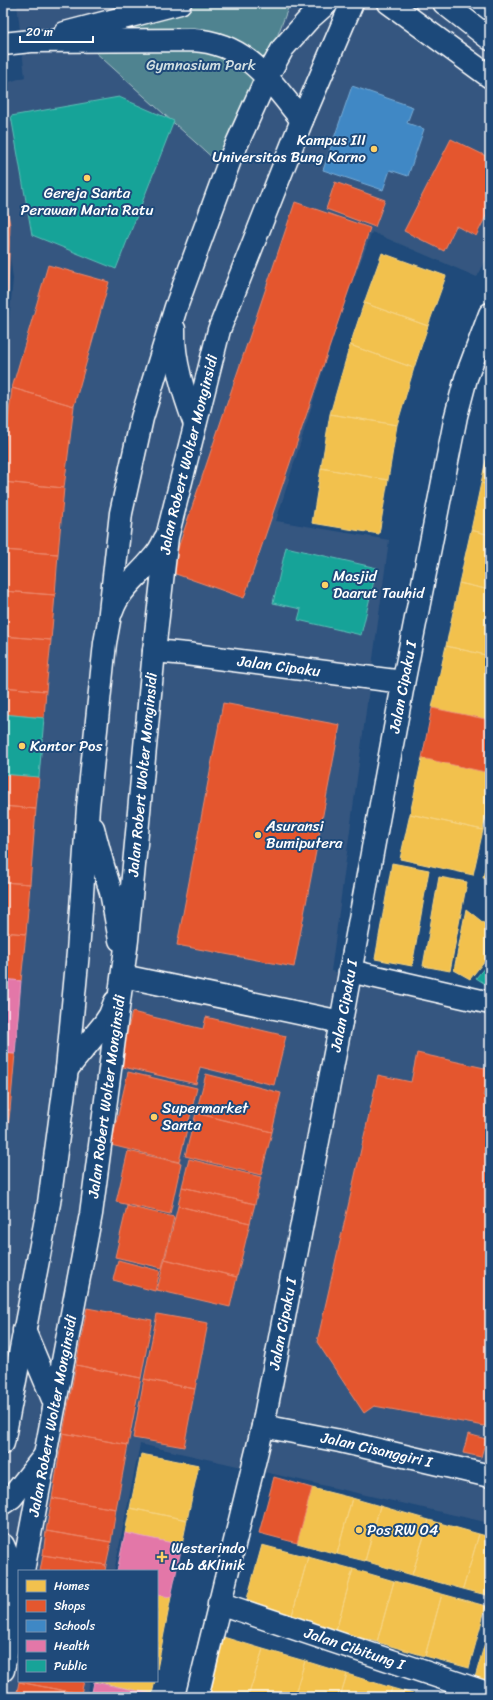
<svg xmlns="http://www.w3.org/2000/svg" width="493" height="1700" font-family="Sriracha,sans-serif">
	<rect width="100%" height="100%" fill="#1f4a7a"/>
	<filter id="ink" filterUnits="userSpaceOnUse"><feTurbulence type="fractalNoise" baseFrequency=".025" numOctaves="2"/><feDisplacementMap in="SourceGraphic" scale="8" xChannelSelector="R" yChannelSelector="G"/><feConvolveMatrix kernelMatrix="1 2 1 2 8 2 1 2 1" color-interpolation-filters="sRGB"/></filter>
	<g filter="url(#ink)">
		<path fill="#365780" d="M17 3H460L490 26V253L477 277 372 232 342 309 276 521 389 540 331 971 490 1003V1523L140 1444 114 1571H19V1681H90L87 1697H3V389L13 279 3 198V84L25 77Z"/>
		<path fill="#4f8390" stroke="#a7c1c8" d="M195 3H290L226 170 93 50 114 23 159 14Z"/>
		<path fill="#f2c14e" stroke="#f6d483" d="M382 253 446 276 428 326 364 303Z
			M3 292H8L3 346Z
			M364 303 428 326 414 368 350 345Z
			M350 345 414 368 397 425 330 414Z
			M330 414 397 425 388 480 321 468Z
			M490 442V485L481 483Z
			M321 468 388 480 379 534 312 523Z
			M481 483 490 485V535L471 530Z
			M471 530 490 535V590L459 583Z
			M459 583 490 590V656L446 646Z
			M446 646 490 656V720L432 708Z
			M422 758 490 773V798L483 830 410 814Z
			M410 814 483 830 473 875 400 859Z
			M490 845V879L483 878Z
			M392 863 429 870 412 966 375 959Z
			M439 877 467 882 450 971 423 966Z
			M466 909 490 928V954L470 979 454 970Z
			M141 1454 199 1465 187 1520 130 1508Z
			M312 1488 352 1498 337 1554 297 1543Z
			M352 1498 380 1506 365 1561 337 1554Z
			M380 1506 429 1520 412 1575 365 1561Z
			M130 1508 187 1520 182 1545 125 1533Z
			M429 1520 479 1534 463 1589 412 1575Z
			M479 1534 490 1537V1596L463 1589Z
			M262 1545 308 1557 291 1619 245 1606Z
			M308 1557 353 1569 336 1631 291 1619Z
			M353 1569 394 1581 377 1642 336 1631Z
			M394 1581 442 1594 425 1656 377 1642Z
			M442 1594 486 1606 469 1668 425 1656Z
			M157 1595 171 1597 161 1649 157 1648Z
			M490 1625V1686L474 1681Z
			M220 1636 263 1649 248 1697H202Z
			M157 1648 161 1649 157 1669Z
			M263 1649 305 1661 294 1697H248Z
			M305 1661 347 1674 340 1697H294Z
			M347 1674 392 1688 389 1697H340Z
			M95 1681H155L152 1694Z
			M392 1688 424 1697H389Z"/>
		<path fill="#e4572e" stroke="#ec896d" d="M451 139 490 158 487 164 490 165V208L476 236 456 226 444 251 404 231Z
			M335 182 385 200 375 227 326 209Z
			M3 186 10 225 3 227Z
			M295 202 370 228 244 598 170 572Z
			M10 225 8 292H3V227Z
			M48 265 109 282 74 406 12 388Z
			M12 388 74 406 64 488 3 482V461Z
			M3 482 64 488 58 554 3 550Z
			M3 550 58 554 55 595 3 591Z
			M3 591 55 595 51 640 3 636Z
			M3 636 51 640 46 691 3 687Z
			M3 687 46 691 44 718 3 714Z
			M223 703 340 725 294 967 177 945Z
			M432 708 490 720V773L422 758Z
			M3 774 39 777 36 809 3 806Z
			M3 806 36 809 30 884 3 882Z
			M3 882 30 884 26 934 3 932Z
			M3 932 26 934 21 981 3 979Z
			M132 1012 203 1029 206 1017 286 1036 274 1085 200 1067 196 1084 119 1066Z
			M3 1053 15 1054 10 1110 3 1109Z
			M417 1053 489 1069 483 1096 490 1097V1427L374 1406 364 1413 317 1342 378 1075 411 1082Z
			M128 1072 197 1088 179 1162 111 1145Z
			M206 1074 281 1093 272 1132 196 1113Z
			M3 1109 10 1110 5 1150H3Z
			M196 1113 272 1132 261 1175 185 1156Z
			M128 1151 181 1163 170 1214 116 1202Z
			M189 1159 261 1177 255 1204 182 1187Z
			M182 1187 255 1204 250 1223 178 1206Z
			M127 1206 174 1217 162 1268 115 1257Z
			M178 1206 250 1223 237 1277 165 1259Z
			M165 1259 237 1277 230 1307 157 1290Z
			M118 1260 160 1271 155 1291 113 1280Z
			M87 1308 152 1320 141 1378 76 1365Z
			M157 1314 208 1323 195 1389 144 1379Z
			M76 1365 141 1378 128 1445 63 1433Z
			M144 1379 195 1389 184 1447 133 1438Z
			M63 1433 128 1445 116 1509 52 1498Z
			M468 1434 486 1439 481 1457 463 1453Z
			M274 1477 312 1488 297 1543 259 1533Z
			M52 1498 116 1509 111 1542 46 1531Z
			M46 1531 111 1542 106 1565 43 1555Z
			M43 1555 106 1565 105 1571H40Z
			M19 1681H84L81 1694 19 1682Z
			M19 1682 81 1694V1697H16Z"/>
		<path fill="#3f88c5" stroke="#79acd6" d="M352 86 413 107 407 123 424 129 408 176 390 170 383 190 323 170Z"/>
		<path fill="#e377a8" stroke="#eba0c2" d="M3 979 21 981 15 1054 3 1053Z
			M125 1533 182 1545 171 1597 157 1595V1571H117Z
			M94 1682 152 1694 151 1697H91Z"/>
		<path fill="#17a398" stroke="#5dbfb7" d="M119 97 174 121 116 269 32 235 11 116Z
			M286 547 377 568 361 635 298 620 301 609 273 603Z
			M3 714 44 718 39 777 3 774Z
			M490 961V987L476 978Z"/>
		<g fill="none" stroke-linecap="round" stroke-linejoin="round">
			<g stroke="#fff" stroke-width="25">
				<g id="minor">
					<path id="s1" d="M154 651 186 654 403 682"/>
					<path d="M350 971 490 1003"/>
					<path d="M123 976 341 1022"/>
					<path id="s2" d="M263 1426 340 1441 490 1476"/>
					<path d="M3 1503 12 1497 46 1454"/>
					<path id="s3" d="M219 1603 490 1694"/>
					<path id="s4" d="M197 1697 263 1426 341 1022 404 679 456 416 466 378 490 314"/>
				</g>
			</g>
			<g stroke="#fff" stroke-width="25">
				<g id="major">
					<path d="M389 3 490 77"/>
					<path d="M444 3 490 39"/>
					<path d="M65 33 180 3"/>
					<path d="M3 44 31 41 193 40C247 43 271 82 302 120"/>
					<path d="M174 329C173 361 184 394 195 424"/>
					<path d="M112 611C119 589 140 575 153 558 158 553 162 546 165 539"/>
					<path d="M93 828 103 866 111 892 120 940"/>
					<path d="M67 1069 104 1024 110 1015 115 1002"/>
					<path d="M24 1330 55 1404"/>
					<path d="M3 1443 49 1203 67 1069 78 952 88 807 105 643 109 621 121 513 142 418 176 307 231 157 267 77 283 48 309 19 327 3"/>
					<path d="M3 1545 19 1584"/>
					<path id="s5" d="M23 1571 91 1214 127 940 154 651 167 537 219 330 302 120 352 3"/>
					<path d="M3 1670 19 1590"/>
				</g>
			</g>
			<use href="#minor" stroke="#1f4a7a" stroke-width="22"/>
			<use href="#major" stroke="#1f4a7a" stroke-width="22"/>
		</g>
	</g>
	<g fill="#ffd166" stroke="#1f4a7a" stroke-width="1.5">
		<circle cx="374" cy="149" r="4"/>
		<circle cx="87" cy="178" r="4"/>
		<circle cx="325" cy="585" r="4"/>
		<circle cx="22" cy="746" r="4"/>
		<circle cx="258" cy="835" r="4"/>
		<circle cx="154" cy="1117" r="4"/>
		<circle cx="359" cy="1530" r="4"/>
		<path d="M160 1551h4v4h4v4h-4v4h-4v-4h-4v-4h4z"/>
	</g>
	<g text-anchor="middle" stroke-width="4" stroke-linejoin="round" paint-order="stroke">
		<g font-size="15" fill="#d3e0e3" stroke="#1f4a7a">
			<text x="201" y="70">Gymnasium Park</text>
		</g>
		<g font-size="15" fill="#fff" stroke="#1f4a7a" text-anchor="start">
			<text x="366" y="145" text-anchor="end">Kampus III<tspan x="366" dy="17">Universitas Bung Karno</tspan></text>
			<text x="87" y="198" text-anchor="middle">Gereja Santa<tspan x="87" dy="17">Perawan Maria Ratu</tspan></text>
			<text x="333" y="581">Masjid<tspan x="333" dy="17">Daarut Tauhid</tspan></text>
			<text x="30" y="751">Kantor Pos</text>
			<text x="266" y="831">Asuransi<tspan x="266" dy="17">Bumiputera</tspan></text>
			<text x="162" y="1113">Supermarket<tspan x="162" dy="17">Santa</tspan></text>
			<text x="367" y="1535">Pos RW 04</text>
			<text x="171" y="1553">Westerindo<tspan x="171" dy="17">Lab &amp;Klinik</tspan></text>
		</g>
		<g font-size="15" fill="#fff" stroke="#1f4a7a">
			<text dy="5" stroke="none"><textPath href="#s5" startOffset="1130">Jalan Robert Wolter Monginsidi</textPath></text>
			<text dy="5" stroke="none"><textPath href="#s1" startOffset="126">Jalan Cipaku</textPath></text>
			<text dy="5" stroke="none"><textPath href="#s4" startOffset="1031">Jalan Cipaku I</textPath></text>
			<text dy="5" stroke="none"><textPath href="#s5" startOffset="806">Jalan Robert Wolter Monginsidi</textPath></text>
			<text dy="5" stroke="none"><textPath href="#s4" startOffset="707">Jalan Cipaku I</textPath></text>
			<text dy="5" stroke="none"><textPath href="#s5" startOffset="482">Jalan Robert Wolter Monginsidi</textPath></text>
			<text dy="5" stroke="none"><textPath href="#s4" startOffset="383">Jalan Cipaku I</textPath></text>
			<text dy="5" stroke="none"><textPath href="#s5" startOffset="158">Jalan Robert Wolter Monginsidi</textPath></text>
			<text dy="5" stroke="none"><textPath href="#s2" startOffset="116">Jalan Cisanggiri I</textPath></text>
			<text dy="5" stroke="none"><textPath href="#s3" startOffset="143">Jalan Cibitung I</textPath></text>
		</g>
	</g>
	<rect width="493" height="1700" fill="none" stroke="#1f4a7a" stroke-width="16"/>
	<rect x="8" y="8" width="477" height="1684" fill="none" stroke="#fff" stroke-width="1.5" filter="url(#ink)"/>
	<rect x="18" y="1570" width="140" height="112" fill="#1f4a7a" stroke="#7992af"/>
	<rect x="26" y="1580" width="20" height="12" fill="#f2c14e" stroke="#7992af"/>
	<text x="54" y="1590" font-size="12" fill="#ffffff">Homes</text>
	<rect x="26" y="1600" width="20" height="12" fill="#e4572e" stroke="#7992af"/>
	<text x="54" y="1610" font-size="12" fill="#ffffff">Shops</text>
	<rect x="26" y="1620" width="20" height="12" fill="#3f88c5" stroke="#7992af"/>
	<text x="54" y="1630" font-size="12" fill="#ffffff">Schools</text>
	<rect x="26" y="1640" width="20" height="12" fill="#e377a8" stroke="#7992af"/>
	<text x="54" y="1650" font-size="12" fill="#ffffff">Health</text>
	<rect x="26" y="1660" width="20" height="12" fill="#17a398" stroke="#7992af"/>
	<text x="54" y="1670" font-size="12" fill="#ffffff">Public</text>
	<path d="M20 36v6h73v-6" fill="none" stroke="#ffffff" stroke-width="2"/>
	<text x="26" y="36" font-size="12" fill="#ffffff" stroke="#1f4a7a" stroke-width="3" paint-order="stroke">20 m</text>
</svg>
